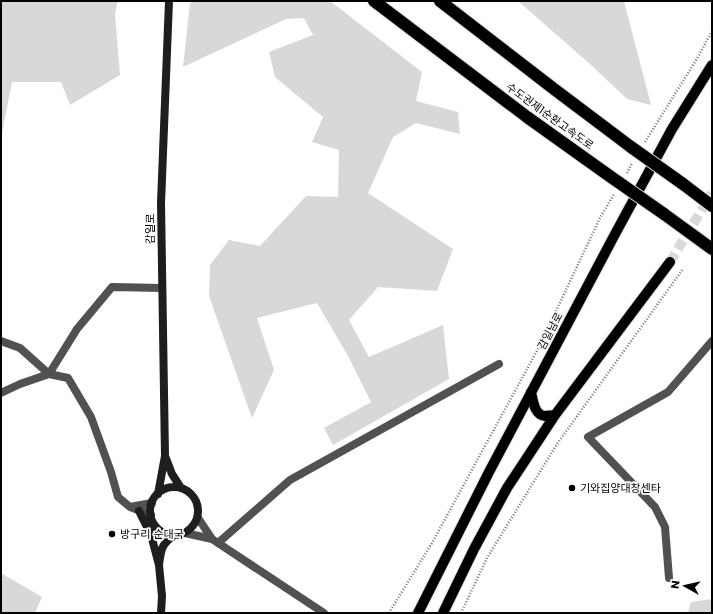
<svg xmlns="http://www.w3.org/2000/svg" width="713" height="614" font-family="Poppins,'Noto Sans KR',sans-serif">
	<rect width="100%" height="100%" fill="#fff"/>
	<path fill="#d8d8d8" d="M1 1H118L115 14 120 75 70 105 61 82H12L1 138Z
		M196 1H330L422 72 416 101 458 112 460 134 416 123 393 137 368 193 453 249 437 291 378 287 349 320 369 357 443 325 449 379 333 445 324 428 371 402 348 356 317 303 257 318 274 370 252 418 209 296 210 265 229 240 260 246 306 196 338 197 339 150 312 142 323 117 275 77 269 52 313 35 304 18 286 19 183 67 190 3Z
		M518 1H624L651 105 627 99 590 64Z
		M1 573 42 597 35 613H1Z
		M712 599V613H688L691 602Z"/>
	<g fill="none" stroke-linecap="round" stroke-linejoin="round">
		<path stroke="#d9d9d9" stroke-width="10" stroke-dasharray="10 5" stroke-linecap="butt" d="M670 262 712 193"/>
		<g stroke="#dbdbdb" stroke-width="12">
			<path id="primary" d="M531 392C533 400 534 415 545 416 548 416 552 415 555 415
				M418 613 489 472 614 236 672 129 712 65
				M443 613 474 549 507 488 555 415 670 262"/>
		</g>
		<g stroke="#dbdbdb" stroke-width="14">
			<path id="highway" d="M374 1 527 117 611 177
				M440 1 554 89 631 147
				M683 184 712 206
				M664 214 712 249"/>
		</g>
		<path stroke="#737373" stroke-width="2.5" stroke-dasharray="1 2" stroke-linecap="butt" d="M645 142 698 57 712 31
			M627 173 632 163
			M389 613 432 543 539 347 600 218 614 194
			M461 613 487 558 557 444 683 269"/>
		<path stroke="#515151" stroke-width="8" d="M1 341 20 348 49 374 77 329 112 287 162 288
			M1 393 20 384 49 374 68 378 91 417 111 472 118 497 130 507
			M151 515 130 507 152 503
			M198 518 212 539
			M185 533 212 539 218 543 324 613
			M218 543 290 480 499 364
			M669 578 665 527 655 507 588 437 668 392 712 341"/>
		<path stroke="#1e1e1e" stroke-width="8" d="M165 456 161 203 169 1
			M150 511a24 24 0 1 1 48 0a24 24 0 1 1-48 0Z
			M158 494 165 456 172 474 181 488
			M139 511 151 535
			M153 524 151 535 159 565C161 550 161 545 173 536
			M159 565 162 596 161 613"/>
		<use href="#primary" stroke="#000" stroke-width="10"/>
		<use href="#highway" stroke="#000" stroke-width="12"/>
		<g stroke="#dbdbdb" stroke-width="14" stroke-linecap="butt">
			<path id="highway-bridge" d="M631 147 683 184
				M611 177 664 214"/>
		</g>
		<use href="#highway-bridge" stroke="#000" stroke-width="12"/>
	</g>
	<g fill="#000" stroke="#fff" stroke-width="1.5">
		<circle cx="572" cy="488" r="4"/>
		<circle cx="112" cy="534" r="4"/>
	</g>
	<g text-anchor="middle" stroke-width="3.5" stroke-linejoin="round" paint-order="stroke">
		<g font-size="11" fill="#000" stroke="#fff">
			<text transform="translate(550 116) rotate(36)" y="4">수도권제1순환고속도로</text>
			<text transform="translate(150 229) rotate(-90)" y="4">감일로</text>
			<text transform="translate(550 331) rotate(-62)" y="4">감일남로</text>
		</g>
		<g font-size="11" fill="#000" stroke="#fff" text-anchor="start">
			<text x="580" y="492">기와집양대창센타</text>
			<text x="120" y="538">방구리 순대국</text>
		</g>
	</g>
	<rect width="713" height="614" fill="none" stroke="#000000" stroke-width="4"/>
	<g transform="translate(685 586) rotate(278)" stroke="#ffffff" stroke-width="3" paint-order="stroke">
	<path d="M0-3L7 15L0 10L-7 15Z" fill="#000000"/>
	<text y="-6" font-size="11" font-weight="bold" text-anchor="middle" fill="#000000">N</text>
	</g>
</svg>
